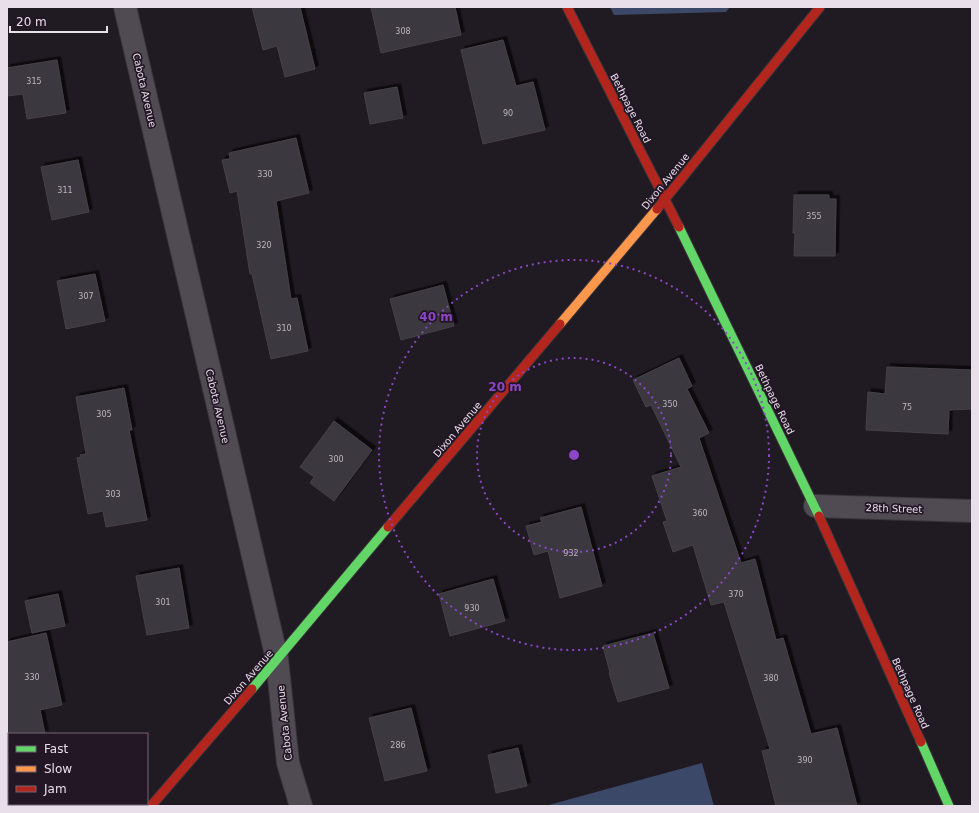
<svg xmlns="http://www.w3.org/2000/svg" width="979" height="813" font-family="'DejaVu Sans',sans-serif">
	<defs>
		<filter id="shadow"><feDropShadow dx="3.5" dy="-3.5" stdDeviation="0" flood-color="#0009"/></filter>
	</defs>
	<rect width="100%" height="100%" fill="#201a22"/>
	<path fill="#3b4867" d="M610 7H730L726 12 614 15Z
		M702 763 714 806H545Z"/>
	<path fill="#3b383f" stroke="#454149" filter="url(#shadow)" d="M252 7H300L315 69 285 77 277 46 263 50Z
		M371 7H455L461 35 381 53Z
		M503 40 516 86 533 82 545 130 483 144 461 50Z
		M57 60 66 113 27 119 23 94 7 96V68Z
		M397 87 403 118 370 124 364 93Z
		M296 138 309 193 276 201 291 299 297 298 308 351 271 359 252 274H250L237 191 230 193 222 160 230 159 229 153Z
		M78 160 89 212 52 220 41 167Z
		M794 195H829V199H836L835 256H794L795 233H793Z
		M95 274 105 321 66 329 57 281Z
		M443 285 454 326 401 340 390 299Z
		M679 358 692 386 687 389 709 433 699 438 741 563 755 559 776 640 783 638 811 734 837 728 857 806H776L762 751 770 749 724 602 711 605 693 545 673 552 663 522 667 521 652 476 681 467 651 405 646 407 633 380Z
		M887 367 972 370V409L949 410 948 434 866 430 868 392 885 394Z
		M124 388 132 430H129L147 520 106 527 103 511 88 514 77 458 81 457 80 455 86 454 76 397Z
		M334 421 372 450 334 501 310 483 314 477 300 467Z
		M581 507 602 586 560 598 548 551 534 555 526 526 542 522 540 518Z
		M179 568 189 628 147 635 136 576Z
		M493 579 505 621 450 636 439 594Z
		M58 594 65 626 32 633 25 601Z
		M46 633 62 705 40 710 45 734H7V642Z
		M653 633 669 688 618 702 609 673H610L603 646Z
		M411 708 427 771 385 781 369 718Z
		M518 748 527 786 496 793 488 755Z"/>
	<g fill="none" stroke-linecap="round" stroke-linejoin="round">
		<g stroke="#3a353b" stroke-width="24">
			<path id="street" d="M125 7 277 659 288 763 301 806
				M815 506 972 511"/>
		</g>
		<g stroke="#3a353b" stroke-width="11">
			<path id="fast" d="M679 227 819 516
				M252 689 388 527
				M921 742 949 806"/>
		</g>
		<g stroke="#3a353b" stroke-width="11">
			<path id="slow" d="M560 324 657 209"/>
		</g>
		<g stroke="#3a353b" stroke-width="11">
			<path id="jam" d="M567 7 679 227
				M657 209 820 7
				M819 516 921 742
				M388 527 560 324
				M151 806 252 689"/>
		</g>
		<use href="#street" stroke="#504b52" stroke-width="22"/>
		<use href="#fast" stroke="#63d668" stroke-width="9"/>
		<use href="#slow" stroke="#ff974d" stroke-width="9"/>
		<use href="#jam" stroke="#b3261e" stroke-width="9"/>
	</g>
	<g fill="none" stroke="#8b47c5" stroke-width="2" stroke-dasharray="2 4">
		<circle cx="574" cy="455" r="97"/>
		<circle cx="574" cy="455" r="195"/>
	</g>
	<g text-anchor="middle" stroke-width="3.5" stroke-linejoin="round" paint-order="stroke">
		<g font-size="8" fill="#bdb5bf">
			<text x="403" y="34">308</text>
			<text x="34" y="84">315</text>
			<text x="508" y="116">90</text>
			<text x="265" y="177">330</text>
			<text x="65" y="193">311</text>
			<text x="814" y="219">355</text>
			<text x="264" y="248">320</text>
			<text x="86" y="299">307</text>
			<text x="284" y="331">310</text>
			<text x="670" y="407">350</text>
			<text x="907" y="410">75</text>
			<text x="104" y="417">305</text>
			<text x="336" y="462">300</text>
			<text x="113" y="497">303</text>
			<text x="700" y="516">360</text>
			<text x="571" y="556">932</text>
			<text x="736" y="597">370</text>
			<text x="163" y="605">301</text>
			<text x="472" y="611">930</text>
			<text x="32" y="680">330</text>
			<text x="771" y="681">380</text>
			<text x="398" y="748">286</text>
			<text x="805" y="763">390</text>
		</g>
		<g font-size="10" fill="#e8dfea" stroke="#231625">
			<text transform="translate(145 90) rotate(77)" y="4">Cabota Avenue</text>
			<text transform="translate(631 108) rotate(63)" y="4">Bethpage Road</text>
			<text transform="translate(665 181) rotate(-51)" y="4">Dixon Avenue</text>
			<text transform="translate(775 399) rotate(64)" y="4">Bethpage Road</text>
			<text transform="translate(218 406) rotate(77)" y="4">Cabota Avenue</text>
			<text transform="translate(457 429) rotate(-50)" y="4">Dixon Avenue</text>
			<text transform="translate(894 508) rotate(2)" y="4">28th Street</text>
			<text transform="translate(248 677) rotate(-49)" y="4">Dixon Avenue</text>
			<text transform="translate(911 693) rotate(66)" y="4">Bethpage Road</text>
			<text transform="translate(284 723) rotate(-96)" y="4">Cabota Avenue</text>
		</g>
	</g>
	<circle cx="574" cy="455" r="6" fill="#8b47c5" stroke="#231625" stroke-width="2"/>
	<g font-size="12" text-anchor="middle" font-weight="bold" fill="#8b47c5" stroke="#231625" stroke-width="3.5" stroke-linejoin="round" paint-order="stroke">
		<text x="436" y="321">40 m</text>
		<text x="505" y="391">20 m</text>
	</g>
	<rect width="979" height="813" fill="none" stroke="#e8dfea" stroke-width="16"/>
	<rect x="8" y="733" width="140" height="72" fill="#231625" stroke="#726674"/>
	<rect x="16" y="746" width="20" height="6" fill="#63d668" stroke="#726674"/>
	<text x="44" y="753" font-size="12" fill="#e8dfea">Fast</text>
	<rect x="16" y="766" width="20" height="6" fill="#ff974d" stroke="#726674"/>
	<text x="44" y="773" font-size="12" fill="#e8dfea">Slow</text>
	<rect x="16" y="786" width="20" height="6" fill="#b3261e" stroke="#726674"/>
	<text x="44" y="793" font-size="12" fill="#e8dfea">Jam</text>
	<path d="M10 26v6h97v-6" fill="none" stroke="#e8dfea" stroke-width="2"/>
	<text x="16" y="26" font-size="12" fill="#e8dfea" stroke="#231625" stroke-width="3" paint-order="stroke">20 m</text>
</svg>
